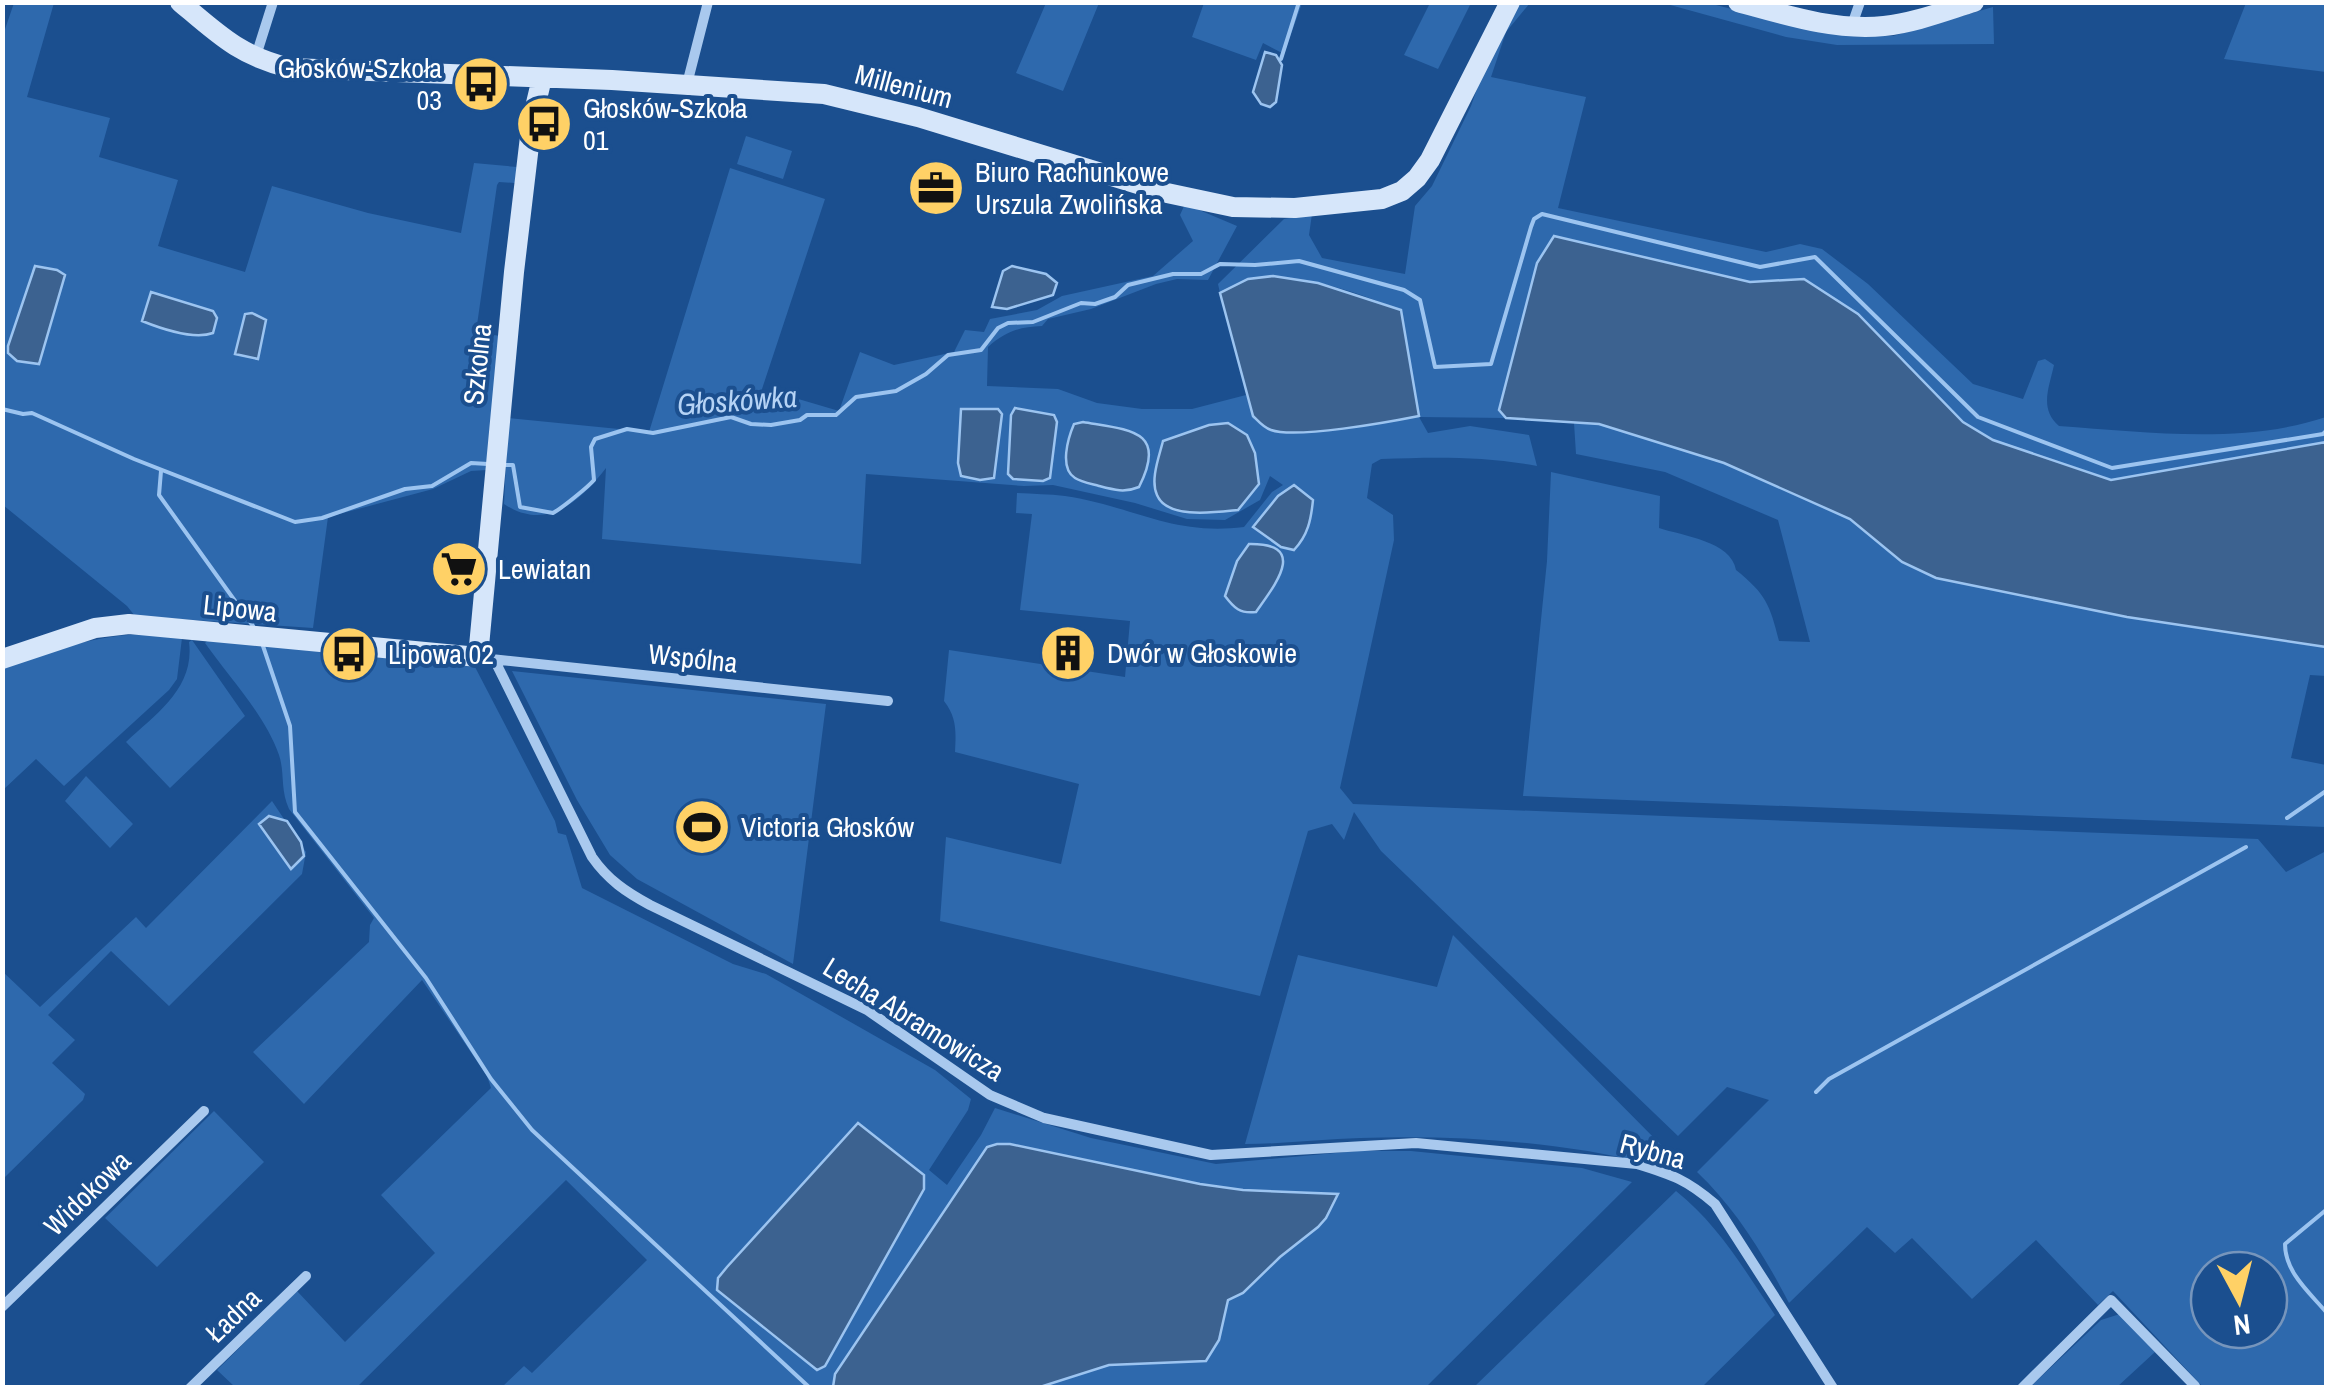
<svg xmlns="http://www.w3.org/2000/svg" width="2329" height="1390" font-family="'Archivo Narrow',sans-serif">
	<rect width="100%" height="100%" fill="#1b4f8f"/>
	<path fill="#2e69ad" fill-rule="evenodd" d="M14 3H54L27 97 110 118 99 157 178 180 158 246 245 272 272 186 368 213 461 233 474 163 517 167 515 183 499 182 497 185 476 332 500 336 487 470 471 471 433 489 328 517 313 628 135 616 127 606 3 505 2 38ZM39 266 57 270 64 275 39 363 8 345 32 271Z
		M1046 3H1099L1063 91 1016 73Z
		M1204 3V2L1302 3 1284 54 1263 43 1256 60 1192 37Z
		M1430 3H1471L1438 69 1404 55Z
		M1520 3H1530L1506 32 1491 77 1586 97 1558 208 1766 252 1800 244 1822 249 1868 284 1973 384 2023 399 2038 361 2045 359 2054 365C2049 388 2039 409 2059 426 2146 432 2242 445 2326 417V442L2111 480 1993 440 1963 422 1858 314 1805 279 1750 282 1554 237 1537 263 1499 410 1506 418 1419 417 1428 433 1470 426 1529 435 1537 466C1484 456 1434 457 1381 459L1372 464 1367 498 1393 515 1394 540 1340 788 1353 804 2258 839 2286 872 2326 851V1387H2203L2113 1291 2098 1305 2036 1240 1972 1299 1912 1238 1895 1253 1867 1227 1789 1303C1764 1255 1736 1209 1697 1172L1769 1100 1727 1087 1678 1136 1381 851 1354 812 1344 840 1332 824 1308 831 1260 996 940 921 946 837 1061 864 1079 784 955 752C956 731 957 718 944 701L949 650 1125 677 1130 621 1020 610 1032 514 1016 513 1017 493C1033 494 1049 494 1065 496 1133 506 1171 536 1244 527L1272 492 1283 485 1270 476 1260 500 1225 520 1187 519 1135 503 1053 485 1024 486 866 474 861 564 602 539 606 468C580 502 546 532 504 504L508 418 649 432 730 168 825 199 759 398 772 401 795 398 839 411 860 352 894 365 954 352 965 330 984 332 990 319 1037 310 1062 296 1153 276 1193 241 1180 215 1185 204 1237 226 1208 280 1177 279 1156 284 1091 309 1048 319 1042 326C1019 327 1006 331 988 347L987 386 1058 389 1097 403 1142 409H1192L1246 395 1253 416 1419 415 1401 310C1346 289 1274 260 1220 293L1218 284 1284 219 1312 214 1309 235 1322 258 1405 274 1415 206 1432 186 1471 106 1482 74ZM2209 1270H2269V1330H2209Z
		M1663 3H1708L1803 27 1850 34 1893 36 1993 7 1994 44 1837 45 1786 37Z
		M2246 3H2326V72L2224 59Z
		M746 136 792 151 783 179 737 164Z
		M1574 423 1599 424 1724 463 1850 519 1902 562 2326 647V676L2310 675 2291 758 2326 765V827L1523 796 1547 561 1551 472 1660 496 1659 528C1683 536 1731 541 1736 570 1766 594 1770 605 1779 641L1810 642 1778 520 1665 472 1576 454Z
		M151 634 182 638 177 679 169 690 64 786 36 759 3 790V667C52 650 98 634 151 634Z
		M192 640 245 716 170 788 126 742C156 714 195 688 189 642Z
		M208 640 475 667 555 821 558 833 566 835 582 888 733 964 766 974 935 1070 971 1099 968 1110 929 1170 947 1185 981 1135 995 1108 1091 1138 1216 1164 1357 1151H1411L1582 1168 1632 1182 1426 1387H1040L1109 1365 1206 1361 1219 1340 1227 1300 1243 1293 1280 1257 1318 1227 1327 1218 1337 1195 1243 1190 1200 1184 1010 1144 987 1147 835 1374 833 1387H502L524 1366 532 1373 647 1260 566 1180 357 1387H235L217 1370 297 1291 345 1342 435 1253 381 1195 491 1088 487 1076 422 980 304 1104 253 1052 369 942 370 925 374 918 289 809C280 789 285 773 279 755 265 715 229 677 205 643ZM859 1123 924 1175V1189L825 1366 817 1370 718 1290V1278Z
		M512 671 826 704 793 964 637 879 610 855 577 800Z
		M86 776 133 824 110 848 65 801Z
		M272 801 306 852 302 874 169 1006 111 951 48 1015 75 1040 52 1063 85 1094 83 1100 3 1179 2 971 40 1007 136 917 146 928Z
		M1453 935 1665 1149 1650 1164C1557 1141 1456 1135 1360 1138 1322 1139 1284 1144 1245 1144L1298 955 1437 987Z
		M214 1111 264 1162 157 1267 105 1218Z
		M1676 1191C1718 1224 1745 1271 1775 1315L1702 1387H1474Z
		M2120 1314 2155 1352 2117 1387 2029 1388 2101 1320Z"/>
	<path fill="#3c6290" stroke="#9cc4f0" stroke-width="2.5" d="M1265 52 1276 55 1282 65 1276 102 1270 107 1261 104 1253 92Z
		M1554 236 1750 282 1804 279 1858 314 1963 422 1993 440 2111 480 2326 442V647L2127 617 1936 578 1902 562 1850 519 1724 463 1599 424 1506 418 1499 410 1537 263Z
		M35 266 57 270 65 275 39 364 17 361 8 353V346Z
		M1012 266 1046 274 1057 283 1053 295 1007 309 992 307 1003 271Z
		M1273 276 1318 283 1401 310 1419 416C1389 422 1296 439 1271 430 1264 428 1258 421 1253 416L1220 293 1248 279Z
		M151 292 213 311 217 318 213 333C194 340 162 329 142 321Z
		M252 313 266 320 258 359 235 354 245 314Z
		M1015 408 1054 415 1057 422 1050 478 1043 481 1013 479 1008 474 1011 415Z
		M961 409H998L1002 414 994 478 980 480 961 476 958 463Z
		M1083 422C1130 430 1168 430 1139 487 1125 493 1114 490 1099 486 1092 484 1081 482 1075 478 1059 468 1068 438 1074 424Z
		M1228 423 1247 435 1255 453 1259 484 1238 510C1218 512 1167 520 1157 495 1150 480 1159 457 1163 441L1209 425Z
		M1294 485 1313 500C1311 520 1308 535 1294 550L1281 547 1253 527 1278 496Z
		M1249 544C1310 543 1274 586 1256 612 1240 614 1234 608 1225 596L1237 561Z
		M269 816 287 821 301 842 304 856 291 869 259 824Z
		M858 1123 924 1175V1189L825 1366 817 1370 717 1290 718 1278 727 1267Z
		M997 1144H1010L1200 1184 1243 1190 1338 1194 1326 1218 1318 1227 1280 1257 1243 1293 1228 1300 1219 1340 1206 1361 1109 1365 1040 1387H833L835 1374 987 1147Z"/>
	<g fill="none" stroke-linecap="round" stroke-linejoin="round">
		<path stroke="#9cc4f0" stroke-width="4" d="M1281 59 1299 2
			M2 409 23 414 32 413 134 459 295 522 322 518 405 489 432 486 471 463 488 464
			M503 465H513L520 507 553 513C562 508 588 487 594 480L591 447 595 439 627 429 653 433 731 417 751 424 771 425 800 420 807 415H836L856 397 896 391 926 374 948 355 981 350 998 328 1008 323 1033 322 1081 303 1095 304 1115 297 1128 285 1173 274H1201L1220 264 1255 265 1299 261 1404 290 1420 300 1435 367 1491 364 1531 227 1534 219 1542 214 1760 267 1815 257 1978 417 2112 468 2323 434 2326 431
			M161 471 159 495 253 626
			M262 643 290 726 295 812 426 978 491 1079 532 1130 810 1388
			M2287 818 2326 791
			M1816 1092 1829 1079 2246 847
			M2326 1210 2285 1244C2285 1272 2309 1292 2326 1312"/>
		<path stroke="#a9c9ee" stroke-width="10" d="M1852 25 1860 2
			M255 59 273 2
			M687 84 708 2
			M491 659 888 701
			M494 659 592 857C608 880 626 892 650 905L867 1010 990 1095 1044 1118 1211 1155 1416 1143 1637 1164C1673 1175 1687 1180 1715 1204L1833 1388
			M2 1307 204 1111
			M190 1388 306 1276
			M2022 1388 2111 1300 2195 1386"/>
		<path stroke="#d6e6fa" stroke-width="20" d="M180 2C219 35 240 56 290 68L612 80 824 94 918 117 1167 193 1233 207 1295 208 1382 199 1402 191 1417 178 1430 160 1510 2
			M1738 2C1786 15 1834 31 1884 26 1914 23 1945 11 1974 2
			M2 659 95 628 129 624 478 657 514 272 532 120 542 78"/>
	</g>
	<defs>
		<g id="bus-disc" transform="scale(2.875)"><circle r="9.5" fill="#ffd166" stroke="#1b4f8f"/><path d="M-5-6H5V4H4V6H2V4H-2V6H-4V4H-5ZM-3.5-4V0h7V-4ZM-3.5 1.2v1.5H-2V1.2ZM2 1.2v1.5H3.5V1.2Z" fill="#111"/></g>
		<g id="office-disc" transform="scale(2.875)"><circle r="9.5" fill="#ffd166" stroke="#1b4f8f"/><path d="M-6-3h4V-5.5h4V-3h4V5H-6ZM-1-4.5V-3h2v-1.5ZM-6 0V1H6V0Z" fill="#111"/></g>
		<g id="supermarket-disc" transform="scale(2.875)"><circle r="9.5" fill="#ffd166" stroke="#1b4f8f"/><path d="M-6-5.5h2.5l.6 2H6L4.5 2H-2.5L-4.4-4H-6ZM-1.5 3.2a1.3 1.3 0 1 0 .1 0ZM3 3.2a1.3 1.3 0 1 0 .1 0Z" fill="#111"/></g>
		<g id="building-disc" transform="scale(2.875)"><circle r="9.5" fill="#ffd166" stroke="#1b4f8f"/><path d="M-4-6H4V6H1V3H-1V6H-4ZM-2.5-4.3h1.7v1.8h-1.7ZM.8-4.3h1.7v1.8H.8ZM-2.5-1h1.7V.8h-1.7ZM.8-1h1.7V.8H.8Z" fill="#111"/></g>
		<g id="stadium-disc" transform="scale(2.875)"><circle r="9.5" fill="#ffd166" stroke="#1b4f8f"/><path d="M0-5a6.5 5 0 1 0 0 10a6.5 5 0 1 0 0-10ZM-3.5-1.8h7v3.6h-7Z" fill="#111"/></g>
	</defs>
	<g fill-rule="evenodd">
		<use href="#bus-disc" x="481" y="84"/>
		<use href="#bus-disc" x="544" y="124"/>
		<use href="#office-disc" x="936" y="188"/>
		<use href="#supermarket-disc" x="459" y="569"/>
		<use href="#building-disc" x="1068" y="653"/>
		<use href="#bus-disc" x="349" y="654"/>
		<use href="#stadium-disc" x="702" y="827"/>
	</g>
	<g text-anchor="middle" stroke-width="8" stroke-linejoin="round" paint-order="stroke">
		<g font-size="28" fill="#fff" stroke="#1b4f8f" text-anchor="start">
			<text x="442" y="78" text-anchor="end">Głosków-Szkoła<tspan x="442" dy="32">03</tspan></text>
			<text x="583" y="118">Głosków-Szkoła<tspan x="583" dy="32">01</tspan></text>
			<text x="975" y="182">Biuro Rachunkowe<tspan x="975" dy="32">Urszula Zwolińska</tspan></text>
			<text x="498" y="579">Lewiatan</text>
			<text x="1107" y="663">Dwór w Głoskowie</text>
			<text x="388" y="664">Lipowa 02</text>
			<text x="741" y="837">Victoria Głosków</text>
		</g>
		<g font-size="28" fill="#fff" stroke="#1b4f8f">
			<text transform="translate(904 86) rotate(15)" y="10">Millenium</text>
			<text transform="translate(477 364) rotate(-84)" y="10">Szkolna</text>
			<text transform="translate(240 608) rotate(6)" y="10">Lipowa</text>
			<text transform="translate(693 658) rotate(6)" y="10">Wspólna</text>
			<text transform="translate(914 1019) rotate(32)" y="10">Lecha Abramowicza</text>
			<text transform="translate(1653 1151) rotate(15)" y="10">Rybna</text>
			<text transform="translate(87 1193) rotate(-44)" y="10">Widokowa</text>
			<text transform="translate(233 1315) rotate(-44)" y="10">Ładna</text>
		</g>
		<g font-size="30" font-style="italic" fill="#b5d3f5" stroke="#1b4f8f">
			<text transform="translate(737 401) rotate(-4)" y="10">Głoskówka</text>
		</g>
	</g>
	<rect width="2329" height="1390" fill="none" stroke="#ffffff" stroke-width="10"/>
	<g transform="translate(2239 1300) rotate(173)"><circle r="48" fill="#1b4f8f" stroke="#7695bc" stroke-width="2.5"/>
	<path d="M0-8L18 38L0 25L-18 38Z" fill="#ffd166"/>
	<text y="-15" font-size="28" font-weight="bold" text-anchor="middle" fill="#ffffff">N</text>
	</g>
</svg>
